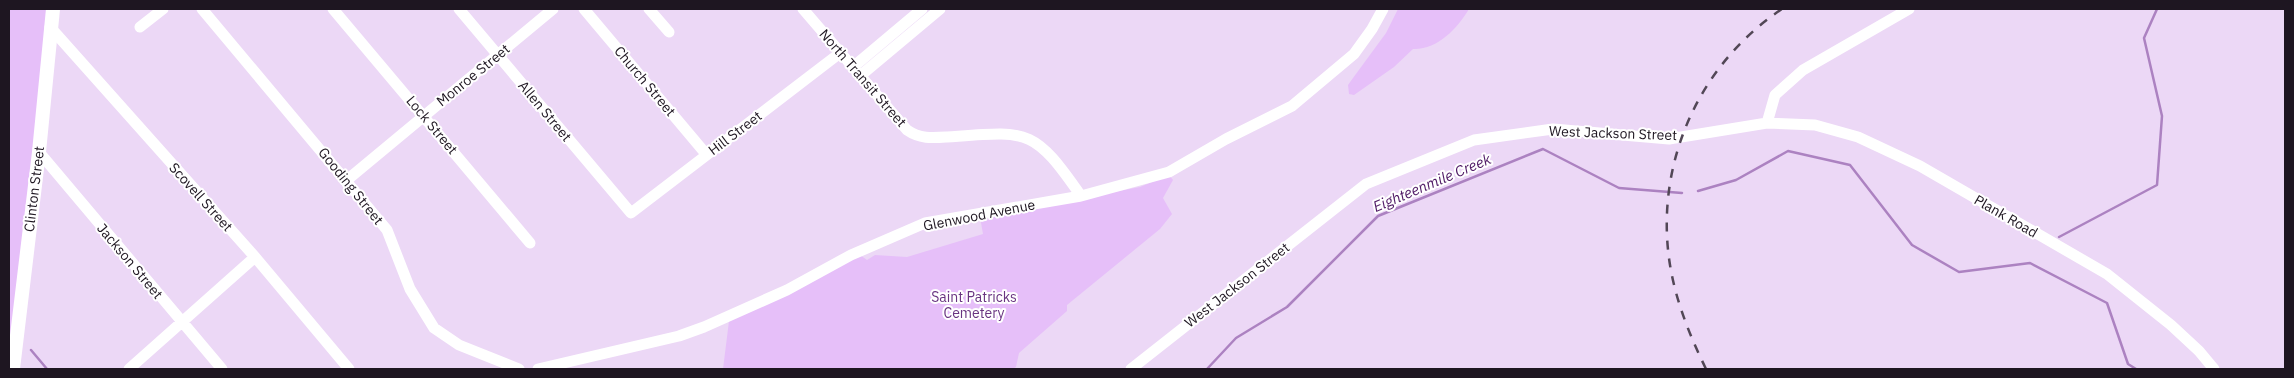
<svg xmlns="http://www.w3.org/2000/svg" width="2294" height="378" font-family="'IBM Plex Sans',sans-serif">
	<rect width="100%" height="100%" fill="#ecd8f6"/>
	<path fill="#e6bff9" d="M9 9H49L9 369Z
		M1398 9H1469C1457 29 1437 50 1413 49L1394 67 1354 95 1349 94 1348 85 1353 78 1386 33Z
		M1169 175 1173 180 1163 198 1172 214 1160 229 1067 305V311L1019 353 1016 367 1013 369H723L729 321 860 255 867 260 875 255 907 257 983 234 980 217 1140 187Z"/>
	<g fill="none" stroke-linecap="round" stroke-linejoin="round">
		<path stroke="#ac82c1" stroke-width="2.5" d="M1698 191 1736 180 1788 151 1850 165 1912 245 1959 272 2030 263 2107 303 2128 364 2136 369
			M2059 237 2157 185 2162 116 2144 38 2157 9
			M31 350 47 369
			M1207 369 1236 338 1287 307 1378 216 1543 149 1619 188 1682 193"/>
		<path stroke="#fff" stroke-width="11" d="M202 9 387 230 410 289 434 328 459 345 519 369
			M333 9 530 243
			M459 9 631 213 840 53
			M584 9 706 154
			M649 9 669 32
			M803 9 907 130C920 139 932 138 947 137 1029 131 1033 127 1081 196
			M50 27 255 257 349 369
			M140 27 163 9
			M853 67 922 9
			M860 76 940 9
			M1767 123 1775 95 1803 70 1909 9
			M39 152 222 369
			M347 180 553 9
			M129 369 255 257
			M538 369 679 336 704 327 787 290 851 255 925 223 1081 196 1169 172 1226 139 1292 106 1354 54 1372 29 1383 9
			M1131 369 1366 184 1474 140 1553 129 1669 139 1767 123 1815 125 1858 137 1920 166 2107 274 2171 325 2199 351 2214 369"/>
		<path stroke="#fff" stroke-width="14" d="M13 369 39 152 53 9"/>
		<path stroke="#524756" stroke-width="2.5" stroke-dasharray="9 9" stroke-linecap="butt" d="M1706 369C1690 336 1676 302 1670 265 1654 165 1698 65 1782 9"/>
	</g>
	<g text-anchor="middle" stroke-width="4" stroke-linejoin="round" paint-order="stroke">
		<g font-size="14" fill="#1e1621" stroke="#fff">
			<text transform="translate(473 75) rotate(-39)" y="5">Monroe Street</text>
			<text transform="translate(863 78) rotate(49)" y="5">North Transit Street</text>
			<text transform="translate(645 81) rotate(50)" y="5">Church Street</text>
			<text transform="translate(545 111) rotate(50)" y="5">Allen Street</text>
			<text transform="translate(432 125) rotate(50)" y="5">Lock Street</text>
			<text transform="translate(735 133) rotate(-37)" y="5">Hill Street</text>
			<text transform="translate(1613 133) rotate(2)" y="5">West Jackson Street</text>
			<text transform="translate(351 186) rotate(51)" y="5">Gooding Street</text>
			<text transform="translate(34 189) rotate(-83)" y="5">Clinton Street</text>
			<text transform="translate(201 197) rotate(48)" y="5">Scovell Street</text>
			<text transform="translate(979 215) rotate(-11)" y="5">Glenwood Avenue</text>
			<text transform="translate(2006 216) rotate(30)" y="5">Plank Road</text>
			<text transform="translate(130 261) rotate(50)" y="5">Jackson Street</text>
			<text transform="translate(1237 285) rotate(-38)" y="5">West Jackson Street</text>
		</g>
		<g font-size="14" fill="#693481" stroke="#fff">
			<text x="974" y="302">Saint Patricks<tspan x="974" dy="16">Cemetery</tspan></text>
		</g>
		<g font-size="15" font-style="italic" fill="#4f1965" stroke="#fff">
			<text transform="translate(1432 183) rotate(-23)" y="5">Eighteenmile Creek</text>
		</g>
	</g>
	<rect width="2294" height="378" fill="none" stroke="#1e1621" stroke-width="20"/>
</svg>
